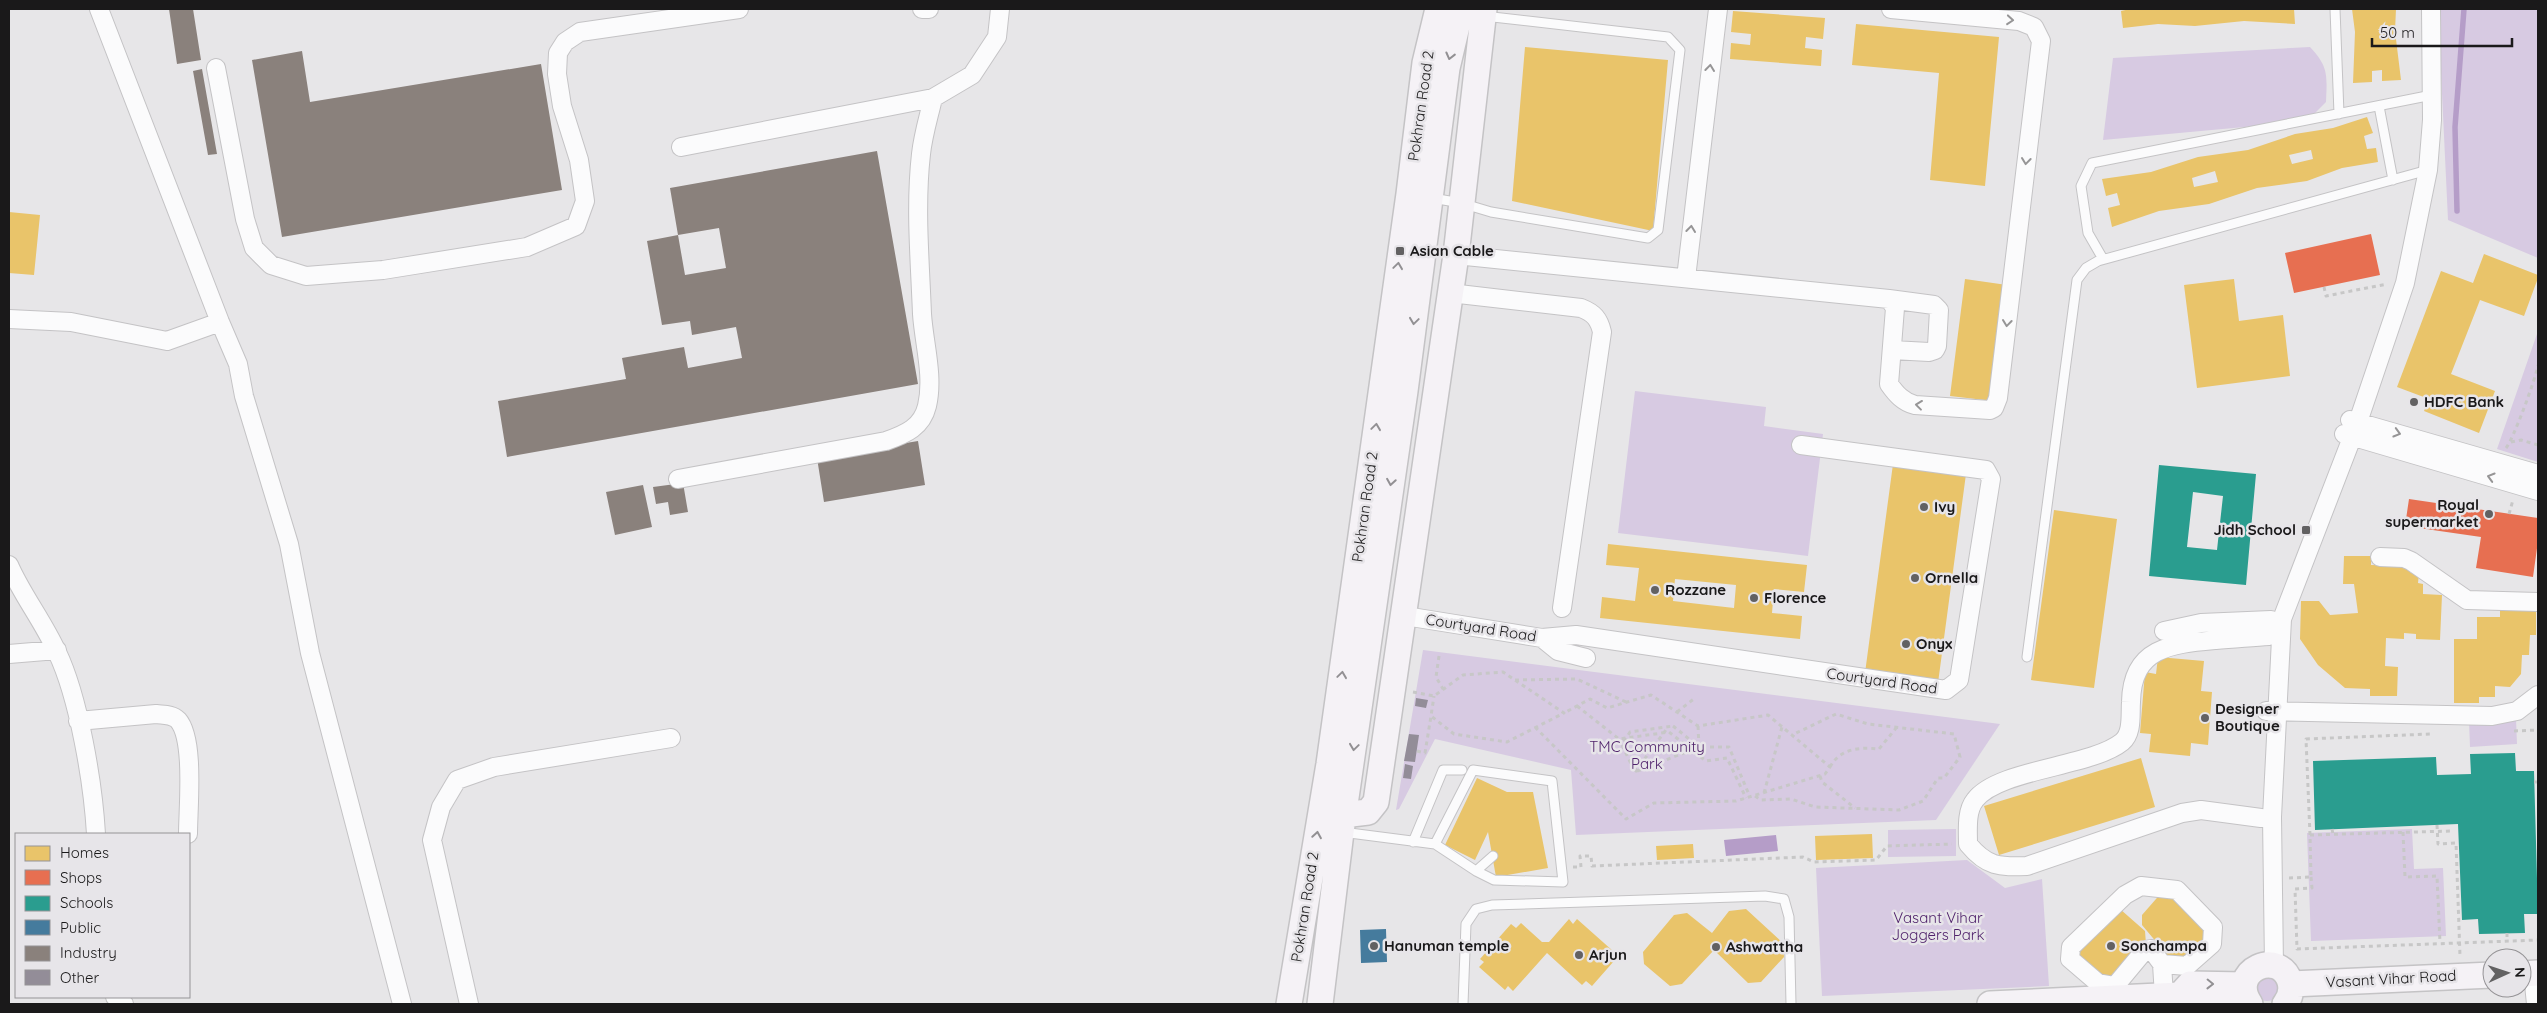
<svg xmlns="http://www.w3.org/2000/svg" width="2547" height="1013" font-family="Quicksand,sans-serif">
	<rect width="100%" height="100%" fill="#e7e6e8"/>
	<path fill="#d7cae2" d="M2438 9H2538V258L2448 220Z
		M2310 47C2329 67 2327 76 2326 102L2315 113 2299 122 2103 140 2113 58Z
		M2538 331V462L2497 449Z
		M1635 391 1766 407 1764 426 1823 434 1808 556 1618 533Z
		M1423 650 2000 724 1936 820 1576 835 1571 770 1435 739 1399 809 1396 810Z
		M2516 719 2517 744 2470 747 2469 721Z
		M1956 829V856L1888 857V830Z
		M2412 829 2414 869 2443 868 2446 936 2311 941 2307 833Z
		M1967 860 2005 888 2042 879 2049 986 1822 996 1816 868Z
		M2255 989a12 12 0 1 1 24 0a12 12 0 1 1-24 0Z"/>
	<path fill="#b59dc8" d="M1776 835 1778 851 1726 856 1724 840Z"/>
	<path fill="#e9c46a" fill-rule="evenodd" d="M2130 9H2294L2295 24 2244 21 2195 26 2158 24 2123 28 2121 11Z
		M2352 9H2396L2395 31 2401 80 2382 81V70L2372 71V82L2353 83 2355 32Z
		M1733 11 1825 18 1823 39 1806 37 1805 48 1822 50 1821 66 1730 59 1731 43 1750 45 1751 34 1731 32Z
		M1856 24 1999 37 1985 186 1930 180 1939 73 1852 65Z
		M1525 47 1668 60 1653 231 1512 201Z
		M2367 117 2373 133 2364 136 2367 149 2376 148 2378 162 2342 168 2307 181 2257 188 2209 204 2159 211 2112 227 2108 208 2120 205 2117 193 2106 196 2102 179 2151 172 2198 157 2248 150 2295 134 2333 128ZM2311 150 2313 159 2292 164 2289 155ZM2215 171 2218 182 2194 187 2192 178Z
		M9 212 40 215 34 275 9 273Z
		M2484 254 2538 275V278L2524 316 2480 300 2451 374 2495 391 2479 433 2424 411 2429 399 2397 387 2441 271 2473 283Z
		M1965 279 2007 285 1993 401 1950 396Z
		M2234 279 2239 321 2283 315 2290 376 2197 388 2184 285Z
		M1893 464 1966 474 1938 683 1865 673Z
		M2054 510 2117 519 2094 688 2031 680Z
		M1608 544 1807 565 1804 592 1774 589 1772 613 1802 616 1800 639 1600 618 1602 597 1635 601 1639 568 1606 565ZM1675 579 1736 585 1734 608 1673 601Z
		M2344 556H2371V565L2411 566 2410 573H2419L2418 583 2423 584V594L2442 595 2440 640 2416 639V634L2404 633V639L2386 638 2385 666 2398 667 2397 696H2370V689L2345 688 2318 665 2300 639 2301 601H2319L2330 615 2358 613 2354 584H2343Z
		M2500 607H2536V635H2530L2529 655H2522L2521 674 2510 687 2495 686V697H2479V703H2454V639H2477V617H2500Z
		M2158 657 2204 661 2201 691 2212 692 2208 745 2191 743 2190 756 2149 752 2151 734 2140 733 2145 672 2156 674Z
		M2141 758 2155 807 1999 855 1984 806Z
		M1477 778 1507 792H1533L1548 868 1496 877 1488 832 1475 860 1445 845Z
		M1872 834 1873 858 1816 860 1815 836Z
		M1693 844 1694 858 1657 860 1656 846Z
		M2163 891 2175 892 2209 927V939L2185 963 2173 962 2142 925V915Z
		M1746 909 1783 943 1784 957 1761 982 1748 983 1714 950 1682 984 1670 986 1644 964 1643 952 1674 915 1687 913 1712 933 1729 911Z
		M2120 909 2145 931 2146 944 2115 981 2103 983 2077 961 2076 949Z
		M1569 919 1573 924 1577 919 1613 951 1609 956 1614 961 1592 986 1586 981 1582 985 1547 953 1513 991 1508 986 1505 990 1479 967 1484 962 1480 959 1511 924 1516 928 1521 923 1542 942H1549Z"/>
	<path fill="#e76f51" d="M2371 234 2380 275 2294 293 2285 253Z
		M2409 499 2538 518V541L2533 577 2476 568 2481 537 2405 526Z"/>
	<path fill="#2a9d8f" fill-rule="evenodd" d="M2159 465 2256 474 2246 585 2149 576ZM2193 492 2223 496 2217 550 2187 547Z
		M2515 753 2516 771H2534L2538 914H2524L2525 933 2479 934 2478 919 2462 920 2458 824 2315 830 2313 761 2436 757 2437 775 2471 774 2470 754Z"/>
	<path fill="#457b9d" d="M1386 929 1387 962 1361 963 1360 930Z"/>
	<path fill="#8a817c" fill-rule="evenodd" d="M169 9H193L201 60 177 64Z
		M302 51 310 102 541 64 562 190 282 237 252 60Z
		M202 69 217 154 208 155 193 71Z
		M877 151 918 384 507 457 498 401 626 379 622 358 684 347 688 368 742 358 736 327 692 335 690 321 662 325 647 241 678 235 670 188ZM719 228 726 268 685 275 678 235Z
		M918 441 925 485 824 502 817 458Z
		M683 483 688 512 670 515 668 502 656 504 653 487Z
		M643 485 652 527 615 535 606 492Z"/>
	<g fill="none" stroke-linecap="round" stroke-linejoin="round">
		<path stroke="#b59dc8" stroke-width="5.5" d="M2457 211 2455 127 2464 9"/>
	</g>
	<path fill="#938d98" d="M1416 698 1428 700 1426 708 1415 706Z
		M1409 734 1419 735 1415 762 1404 761Z
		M1405 764 1413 766 1411 779 1403 778Z"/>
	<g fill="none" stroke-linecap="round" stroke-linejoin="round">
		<g stroke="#c4c3c5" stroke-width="11">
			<path id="lane" d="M2335 9 2339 114
				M2379 106 2393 180
				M1432 198 1461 203 1491 212 1648 238 1658 230 1680 50 1668 37 1484 16
				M2103 259 2088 233 2081 186 2092 163 2432 95
				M2027 657 2077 280 2086 268 2098 261 2428 170
				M1342 832 1435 844 1476 871 1493 856
				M1413 842 1443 770H1462
				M1435 844 1473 770 1552 781 1563 882 1494 880 1476 871
				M1463 1004 1466 924 1476 909 1492 905 1765 896 1784 899 1789 917 1791 1004"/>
		</g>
		<g stroke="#c4c3c5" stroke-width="20">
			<path id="street" d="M99 9 220 322 238 364 244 396 289 544 310 653 402 1004
				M922 9H929
				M216 68 245 219 254 248 271 265 306 276 383 270 527 247 576 226 585 201 579 160 562 106 557 74 558 53 565 42 580 32 739 9
				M681 147 933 98 972 75 997 37 1000 9
				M1456 255 1889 299 1895 308 1889 384C1896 394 1903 402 1915 405L1990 410 1994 408 1998 398 2041 41 2034 27 2019 21 1891 9
				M1686 278 1718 9
				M1450 293 1581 308C1594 313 1599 319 1602 332L1562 608
				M1889 299 1934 305 1939 310 1937 346 1935 350 1929 352 1892 350
				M9 319 71 322 167 341 220 322
				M2350 420 2538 474
				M2344 434 2538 491
				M678 479 886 441C906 434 922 427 927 406 934 376 924 344 922 314 920 261 915 207 921 154 923 135 929 116 933 98
				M2380 557 2404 558 2411 561 2467 600 2538 602
				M9 565C22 595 43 621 57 652 79 698 93 783 96 834
				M1405 616 1542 638 1576 635 1946 690 1959 680 1991 479 1986 470 1801 445
				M2164 631 2201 623 2271 620
				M1542 638 1558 651 1586 658
				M9 654 57 650
				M2266 711 2492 716 2517 711 2538 695
				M78 721 156 714C163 715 172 714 178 720 195 739 188 808 188 834
				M2261 818 2201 810 2182 813 2027 866C1999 867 1987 867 1968 844 1968 830 1966 811 1975 800 1998 769 2091 767 2122 742 2133 733 2130 714 2131 702 2132 647 2171 644 2216 640 2234 639 2252 637 2269 636
				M2141 886 2177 890 2213 927 2212 944 2187 966 2162 964 2151 949 2145 950 2115 986 2098 983 2070 959 2071 947 2125 895Z
				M2162 964 2164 996
				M2274 966 2272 817 2282 619 2358 422 2405 283 2428 170 2432 120 2431 9
				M2533 974 2536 1004
				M115 997 124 1004
				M469 1004 432 840 441 807 457 780 494 767 671 738"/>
		</g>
		<g stroke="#c4c3c5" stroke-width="28">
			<path id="secondary" d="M1343 815 1368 812 1376 802 1456 255 1484 9
				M2522 974 2538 973
				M2291 984 2492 975
				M2180 995 2192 1004 2247 1000
				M1289 1004 1329 764 1409 194 1425 63 1438 9
				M1320 1004 1341 832 1405 391 1447 68 1461 9
				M1990 1004 2180 995 2190 984 2244 985
				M2250 1004C2227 970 2280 948 2290 982 2292 990 2290 998 2285 1004"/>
		</g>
		<path stroke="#c7c7c7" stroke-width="3" stroke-dasharray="4 4" stroke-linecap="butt" d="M2324 287 2326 296 2387 284
			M2511 442 2521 440 2538 445
			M2506 448C2513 440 2536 378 2538 365
			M2509 514 2513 500
			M1439 656 1436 677 1443 689
			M1515 680 1577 679 1626 702
			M1413 692 1434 696 1463 675 1503 672 1564 713 1507 742 1454 734 1431 716 1434 696
			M1677 712 1695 698
			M1673 726 1699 747 1635 772 1622 745 1630 732Z
			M1698 726 1699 747H1729L1750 797
			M1535 727 1626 819 1654 803 1736 801 1825 774 1830 767 1768 715 1698 726 1651 695 1607 708 1590 699 1564 713
			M2514 731 2538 730
			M1417 751 1425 753 1431 716
			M1830 767C1840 748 1861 747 1879 749L1897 727
			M1635 772 1668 727
			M1820 776 1822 782 1855 808
			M2534 782H2538
			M1764 793 1782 727
			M1755 796 1761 800 1791 799 1815 807 1899 810 1923 801 1938 778H1944L1960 757 1954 734 1868 724 1836 714 1792 735
			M2437 825 2438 844 2456 843 2460 956
			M2332 829 2333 834
			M2403 832 2405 877 2437 876 2440 943
			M2310 835 2306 739 2430 734
			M1573 867H1581L1580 856H1591L1592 866 1803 857 1814 862 1876 860 1887 846 1952 844
			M2311 877 2312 888 2295 889 2297 949 2538 940
			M2289 878 2311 877 2310 835 2452 831
			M2507 933V941"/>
		<use href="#lane" stroke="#fbfbfc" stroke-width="9"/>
		<use href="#street" stroke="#fbfbfc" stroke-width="18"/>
		<use href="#secondary" stroke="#f5f2f6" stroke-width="25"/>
		<path stroke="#c7c7c7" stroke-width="3" stroke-dasharray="4 4" stroke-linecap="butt" d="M1577 706 1619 739 1669 732 1706 761 1727 758 1746 798"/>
	</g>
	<defs><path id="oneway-chevron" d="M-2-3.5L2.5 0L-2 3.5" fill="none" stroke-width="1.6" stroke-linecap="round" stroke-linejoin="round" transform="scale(1.25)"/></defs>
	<g stroke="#969596">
		<use href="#oneway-chevron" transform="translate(2010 20) rotate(5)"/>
		<use href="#oneway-chevron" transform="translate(1710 68) rotate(-83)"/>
		<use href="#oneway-chevron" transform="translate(2026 161) rotate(97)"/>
		<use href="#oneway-chevron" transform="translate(1691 229) rotate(-83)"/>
		<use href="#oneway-chevron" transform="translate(2007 323) rotate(97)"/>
		<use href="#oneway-chevron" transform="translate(1919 405) rotate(-173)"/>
		<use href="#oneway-chevron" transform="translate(2397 433) rotate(16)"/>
		<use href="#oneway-chevron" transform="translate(2491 477) rotate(-164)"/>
	</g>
	<g stroke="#929093">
		<use href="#oneway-chevron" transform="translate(1450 56) rotate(104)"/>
		<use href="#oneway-chevron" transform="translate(1398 266) rotate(-82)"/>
		<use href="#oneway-chevron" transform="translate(1414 321) rotate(98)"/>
		<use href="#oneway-chevron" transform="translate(1376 427) rotate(-82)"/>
		<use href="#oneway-chevron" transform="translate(1391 482) rotate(99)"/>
		<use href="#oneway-chevron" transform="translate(1342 675) rotate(-82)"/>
		<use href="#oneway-chevron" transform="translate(1354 747) rotate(98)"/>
		<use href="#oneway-chevron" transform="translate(1317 835) rotate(-81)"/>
		<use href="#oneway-chevron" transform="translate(2210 984) rotate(1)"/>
	</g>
	<g fill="#626162" stroke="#e7e5e9" stroke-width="2">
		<rect x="1395" y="246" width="10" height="10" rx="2.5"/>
		<circle cx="2414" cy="402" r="5"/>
		<circle cx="1924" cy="507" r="5"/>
		<circle cx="2489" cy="514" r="5"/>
		<rect x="2301" y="525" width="10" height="10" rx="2.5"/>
		<circle cx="1915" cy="578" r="5"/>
		<circle cx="1655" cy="590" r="5"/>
		<circle cx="1754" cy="598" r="5"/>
		<circle cx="1906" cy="644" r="5"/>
		<circle cx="2205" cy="718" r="5"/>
		<circle cx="1374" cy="946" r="5"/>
		<circle cx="2111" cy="946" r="5"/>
		<circle cx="1716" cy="947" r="5"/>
		<circle cx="1579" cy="955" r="5"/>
	</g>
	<g text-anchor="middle" stroke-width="5" stroke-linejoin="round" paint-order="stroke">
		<g font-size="15" fill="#1a191a" stroke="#e7e5e9">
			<text transform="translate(1421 106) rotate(-82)" y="5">Pokhran Road 2</text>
			<text transform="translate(1365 507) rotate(-82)" y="5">Pokhran Road 2</text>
			<text transform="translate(1481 628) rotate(9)" y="5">Courtyard Road</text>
			<text transform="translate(1882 681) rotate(8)" y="5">Courtyard Road</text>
			<text transform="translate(1305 907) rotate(-81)" y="5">Pokhran Road 2</text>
			<text transform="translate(2391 979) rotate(-3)" y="5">Vasant Vihar Road</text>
		</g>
		<g font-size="15" font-weight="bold" fill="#1a191a" stroke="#e7e5e9" text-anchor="start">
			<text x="1410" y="256">Asian Cable</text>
			<text x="2424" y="407">HDFC Bank</text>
			<text x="2479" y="510" text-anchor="end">Royal<tspan x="2479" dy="17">supermarket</tspan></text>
			<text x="1934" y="512">Ivy</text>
			<text x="2296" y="535" text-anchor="end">Jidh School</text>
			<text x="1925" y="583">Ornella</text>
			<text x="1665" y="595">Rozzane</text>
			<text x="1764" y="603">Florence</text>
			<text x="1916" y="649">Onyx</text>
			<text x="2215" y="714">Designer<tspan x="2215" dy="17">Boutique</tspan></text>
			<text x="1384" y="951">Hanuman temple</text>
			<text x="2121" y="951">Sonchampa</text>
			<text x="1726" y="952">Ashwattha</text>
			<text x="1589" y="960">Arjun</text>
		</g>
		<g font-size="15" fill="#50236c" stroke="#e7e5e9">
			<text x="1647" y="752">TMC Community<tspan x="1647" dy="17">Park</tspan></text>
			<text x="1938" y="923">Vasant Vihar<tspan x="1938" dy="17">Joggers Park</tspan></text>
		</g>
	</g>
	<rect width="2547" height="1013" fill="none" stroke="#1a191a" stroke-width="20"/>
	<rect x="15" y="833" width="175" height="165" fill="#e7e5e9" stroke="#959396"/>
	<rect x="25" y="846" width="25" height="15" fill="#e9c46a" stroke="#959396"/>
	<text x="60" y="858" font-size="15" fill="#1a191a">Homes</text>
	<rect x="25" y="870" width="25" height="15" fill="#e76f51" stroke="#959396"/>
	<text x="60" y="883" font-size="15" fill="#1a191a">Shops</text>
	<rect x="25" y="896" width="25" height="15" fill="#2a9d8f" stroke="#959396"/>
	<text x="60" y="908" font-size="15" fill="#1a191a">Schools</text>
	<rect x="25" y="920" width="25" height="15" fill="#457b9d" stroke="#959396"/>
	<text x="60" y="933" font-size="15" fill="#1a191a">Public</text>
	<rect x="25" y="946" width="25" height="15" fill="#8a817c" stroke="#959396"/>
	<text x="60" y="958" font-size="15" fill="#1a191a">Industry</text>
	<rect x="25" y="970" width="25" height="15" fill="#938d98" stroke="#959396"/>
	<text x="60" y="983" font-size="15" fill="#1a191a">Other</text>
	<g transform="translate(2507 973) rotate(87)"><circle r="24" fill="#e7e5e9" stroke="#959396"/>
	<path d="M0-4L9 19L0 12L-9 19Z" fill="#626162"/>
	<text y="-8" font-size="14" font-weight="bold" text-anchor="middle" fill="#1a191a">N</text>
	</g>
	<path d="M2372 38v8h140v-8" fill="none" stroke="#1a191a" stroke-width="2.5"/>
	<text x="2380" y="38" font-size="15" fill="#1a191a" stroke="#e7e5e9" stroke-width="4" paint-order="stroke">50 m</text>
</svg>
